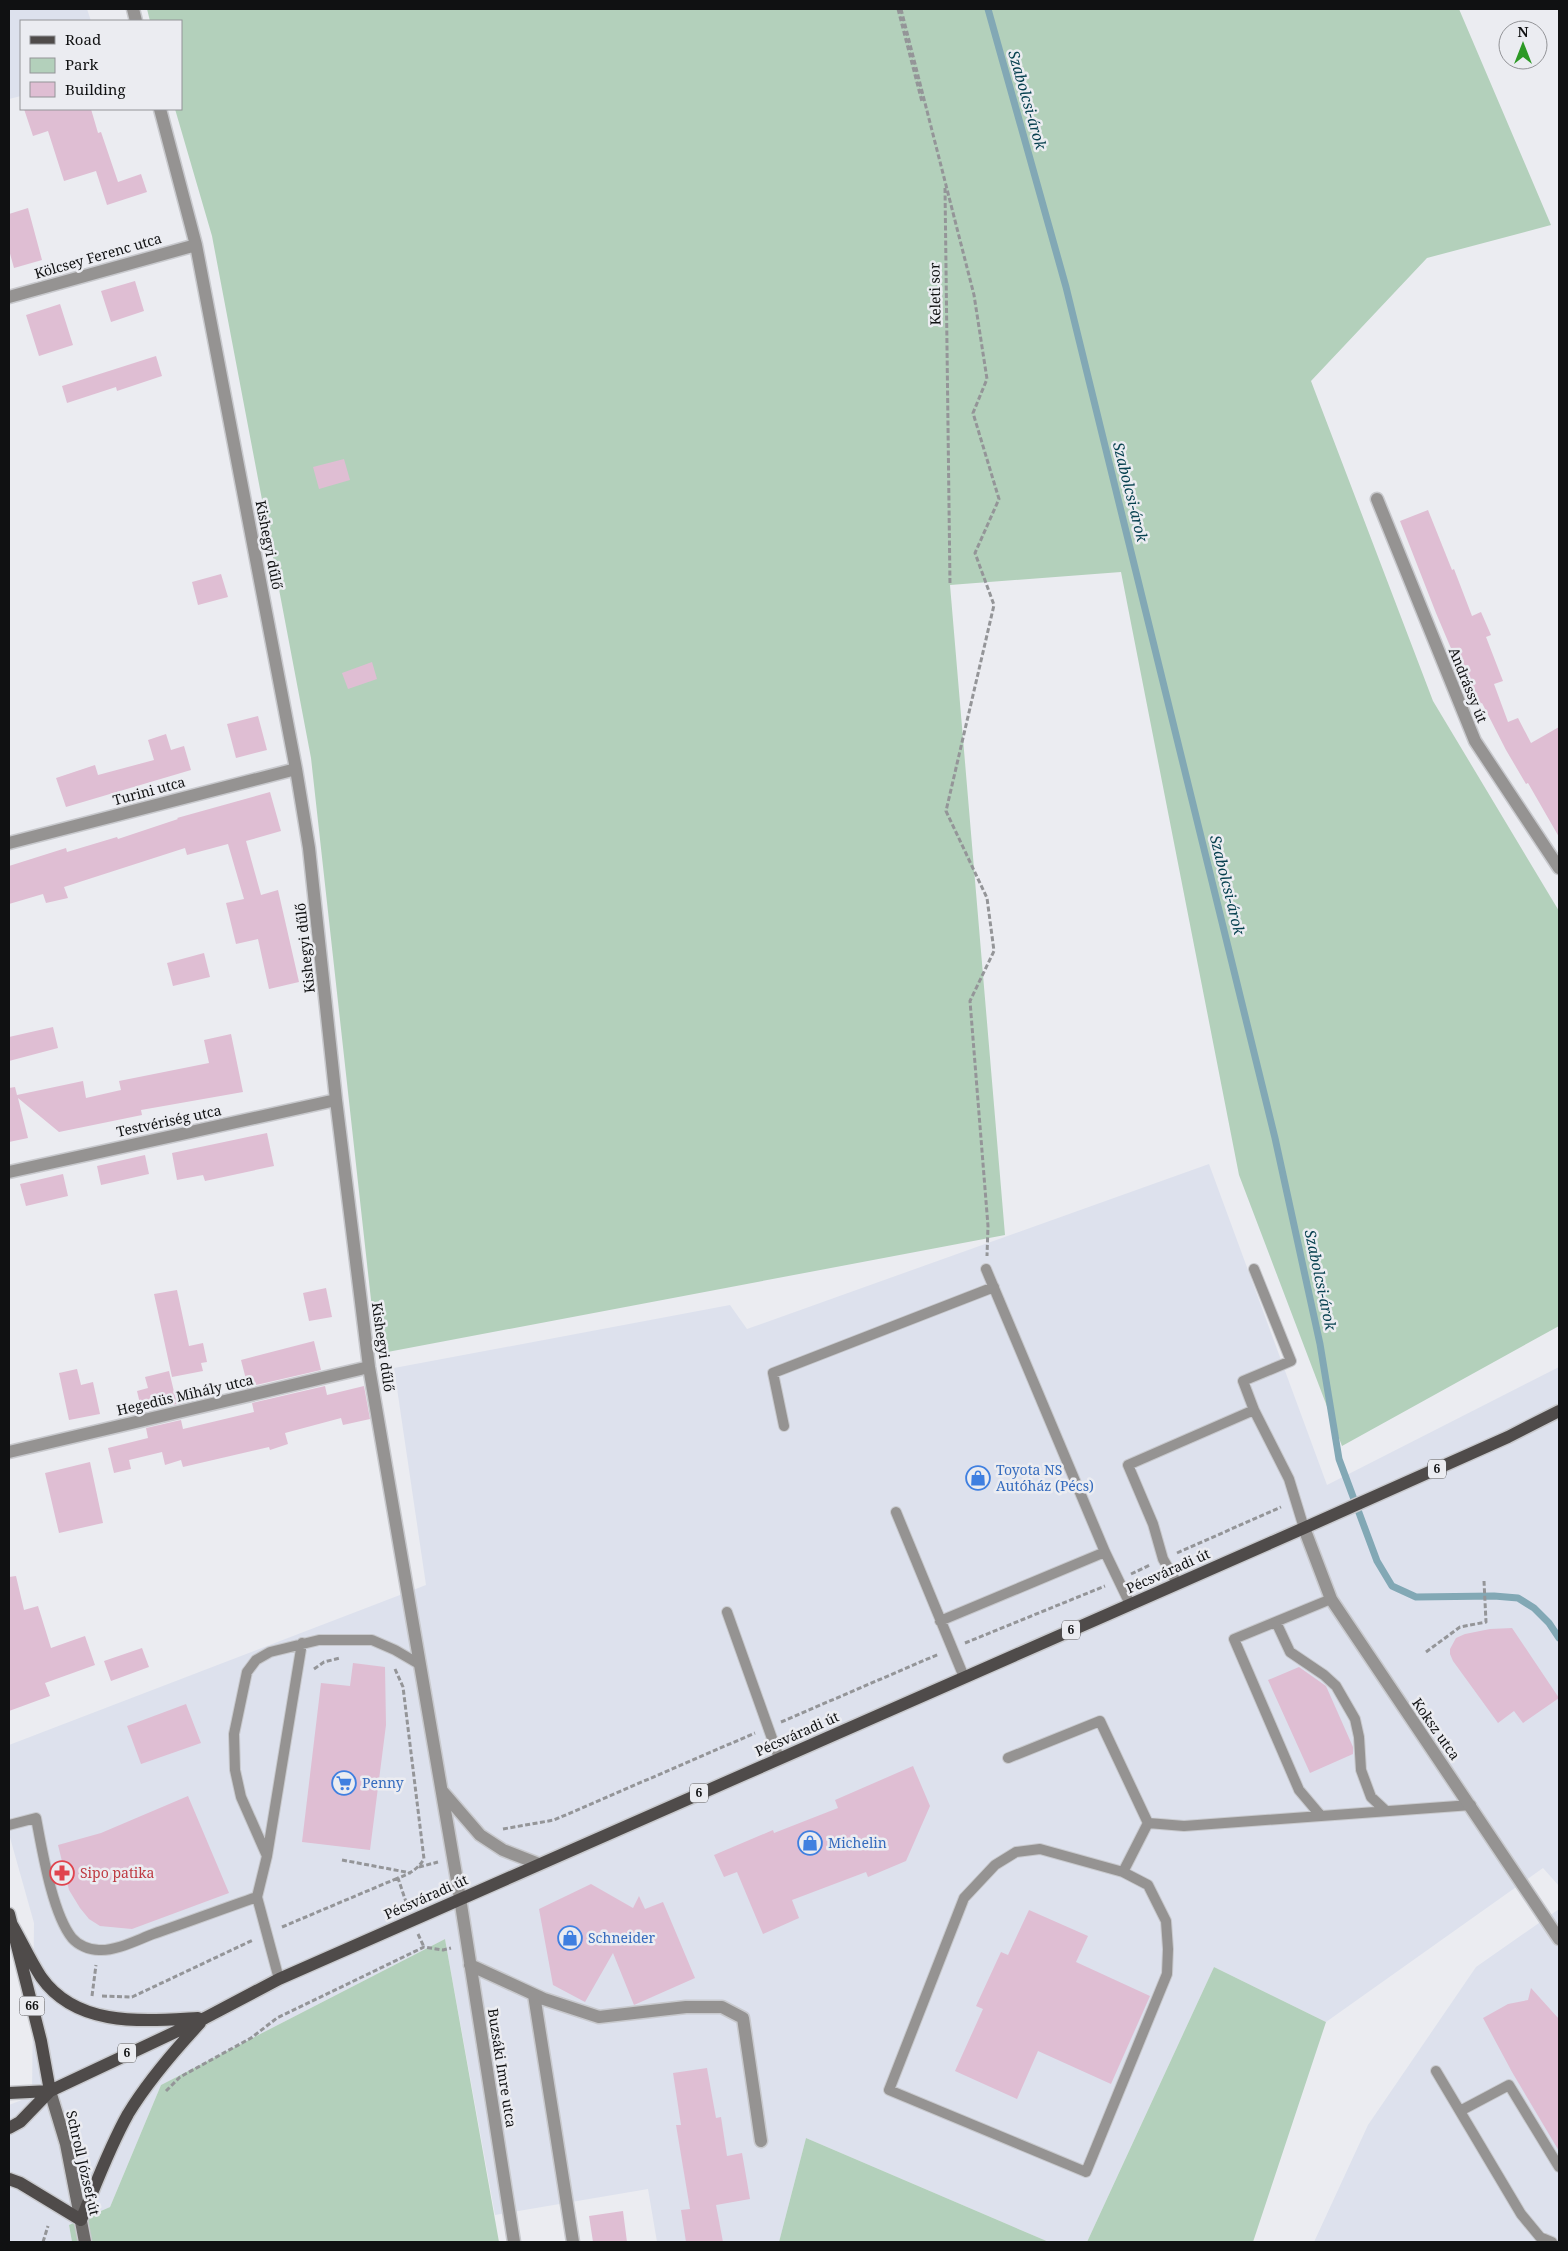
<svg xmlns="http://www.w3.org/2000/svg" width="1568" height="2251" font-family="'Noto Serif',serif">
	<rect width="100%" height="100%" fill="#ebecf1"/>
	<path fill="#dde1ed" d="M9 9H87L91 21H21V96L9 99Z
		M1209 1164 1327 1485 1559 1367V1886L1543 1868 1326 2022 1214 1967 1087 2242H1049L806 2138 779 2242H657L648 2189 495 2215 445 1939 161 2085 110 2207 69 2225 72 2242H9V2105L32 2096 34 1923 9 1834V1745L426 1585 394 1368 730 1305 747 1329Z
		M1559 1909V2242H1314L1368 2125 1476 1967Z"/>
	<path fill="#b3d0bb" d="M147 9H1459L1551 225 1427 258 1311 381 1433 701 1559 911V1326L1342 1446 1239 1175 1121 572 950 585 1005 1235 377 1354 311 758 212 236 175 109H181V21H150Z
		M445 1939 499 2242H72L69 2225 110 2207 161 2085Z
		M1214 1967 1326 2022 1253 2242H1087Z
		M806 2138 1049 2242H779Z"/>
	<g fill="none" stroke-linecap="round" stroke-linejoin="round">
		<path stroke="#82a8b5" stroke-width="7" d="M988 9 1066 287 1275 1138 1320 1344 1339 1459 1377 1561 1392 1586 1416 1597 1494 1596 1518 1598 1534 1608 1549 1623 1559 1638"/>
	</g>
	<path fill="#dfbed3" d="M24 109H91L98 133 101 132 118 182 141 174 147 192 107 205 96 171 64 181 48 131 33 136Z
		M28 208 42 260 14 268 9 250V214Z
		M135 281 144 311 111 322 101 291Z
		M60 304 73 345 39 356 26 315Z
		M156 356 162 376 117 391 116 387 67 403 62 386Z
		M344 459 350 480 319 489 313 467Z
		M1428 510 1452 570 1454 569 1472 616 1481 612 1491 635 1486 637 1503 681 1494 684 1508 722 1518 718 1531 743 1559 727V837L1528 783 1526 784 1506 750 1482 703 1475 705 1436 613 1400 521Z
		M221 574 228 597 198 605 192 582Z
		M372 662 377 679 348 689 342 673Z
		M258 716 267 750 236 758 227 724Z
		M166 734 171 750 184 746 191 770 66 807 56 778 95 765 98 775 154 760 148 740Z
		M270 792 281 831 246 841 261 895 278 890 299 982 269 989 258 939 236 944 226 903 244 899 228 844 187 855 185 848 64 887 68 898 46 903 43 894 9 904V866L66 848 67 852 117 837 118 839 178 819 177 818Z
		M204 953 210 977 173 986 167 963Z
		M53 1027 58 1048 9 1061V1037Z
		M231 1034 243 1092 141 1110 142 1115 59 1132 18 1098 28 1138 9 1142V1088L15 1087 17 1095 83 1081 86 1098 121 1090 119 1081 209 1063 204 1040Z
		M267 1133 274 1166 205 1181 203 1175 177 1180 172 1153Z
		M145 1155 149 1174 101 1185 97 1166Z
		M63 1174 68 1196 26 1206 20 1184Z
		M326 1288 332 1317 309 1321 303 1293Z
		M177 1290 189 1346 203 1343 207 1362 201 1363 203 1371 172 1377 154 1294Z
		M314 1341 321 1370 248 1387 241 1360Z
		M77 1369 81 1385 93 1382 100 1414 69 1420 59 1373Z
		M169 1371 177 1404 142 1412 137 1391 148 1388 145 1377Z
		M325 1386 327 1395 364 1386 370 1419 343 1425 341 1418 285 1433 288 1444 270 1450 269 1447 183 1467 181 1460 165 1465 162 1452 129 1460 131 1469 114 1473 108 1448 148 1438 146 1428 181 1420 183 1429 254 1412 252 1403Z
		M90 1462 103 1523 59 1533 45 1473Z
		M16 1576 24 1610 38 1606 51 1648 85 1636 95 1665 45 1683 50 1696 9 1711V1577Z
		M1512 1628 1559 1698 1523 1723 1514 1711 1498 1723 1453 1661 1450 1654V1649L1456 1638 1465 1634 1490 1629Z
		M142 1648 149 1667 111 1681 104 1661Z
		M353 1663 385 1667 386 1725 370 1850 302 1842 321 1683 350 1686Z
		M1299 1667 1326 1686 1353 1747V1754L1310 1773 1268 1680Z
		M186 1704 201 1743 141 1764 127 1726Z
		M913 1766 930 1806 906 1861 868 1877 866 1872 792 1900 799 1918 763 1934 737 1872 724 1877 714 1855 773 1830 774 1833 838 1808 835 1800Z
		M188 1796 229 1893 132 1929 100 1926 89 1919 80 1908 69 1890 58 1845 101 1833Z
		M591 1884 633 1908 639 1896 645 1909 663 1902 695 1978 634 2005 613 1953 585 2002 553 1985 539 1909Z
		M1029 1910 1088 1936 1076 1962 1150 1996 1111 2084 1038 2051 1017 2099 955 2071 983 2009 976 2006 1001 1952 1008 1955Z
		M1531 1988 1559 2019V2151L1512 2072 1483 2018 1508 2004 1528 2000Z
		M707 2068 716 2118 721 2117 727 2156 742 2153 750 2199 716 2205 723 2242H686L681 2210 690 2209 676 2125H681L673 2073Z
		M623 2211 627 2242H593L589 2216Z"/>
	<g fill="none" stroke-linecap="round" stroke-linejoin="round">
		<g stroke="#c8c9cd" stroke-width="12">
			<path id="lane" d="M986 1269 1105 1552 1130 1604
				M1254 1269 1291 1361 1243 1381 1254 1410
				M784 1426 773 1373 994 1287
				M896 1512 964 1677
				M1177 1583 1163 1559 1153 1524 1128 1465 1254 1410 1289 1479 1304 1528
				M727 1612 779 1758
				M940 1621 1105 1552
				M1276 1622 1290 1652 1324 1675 1336 1686 1355 1719 1359 1737 1361 1770 1371 1797 1386 1811
				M1008 1758 1100 1721 1148 1823 1184 1826 1471 1805
				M1321 1816 1299 1790 1234 1639 1331 1599
				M9 1825 36 1818C42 1849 52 1913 72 1938 78 1945 89 1950 99 1950 116 1951 137 1940 153 1934 188 1922 222 1909 257 1897
				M267 1856 302 1643
				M1123 1872 1148 1885 1166 1921 1168 1949 1167 1974 1086 2172 889 2090 964 1898 995 1865 1016 1852 1040 1849 1123 1872 1148 1823
				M279 1979 257 1897 267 1856 241 1797 235 1770 234 1734 247 1672 256 1660 270 1652 319 1640H372L395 1650 419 1664
				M1436 2071 1521 2214 1540 2237 1552 2242
				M1460 2111 1509 2085 1559 2167"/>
		</g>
		<g stroke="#c8c9cd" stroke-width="15">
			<path id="street" d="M133 9 136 21
				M160 109 196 245 296 769 309 848 336 1100 369 1367 460 1898 514 2242
				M9 297 196 245
				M1377 499 1475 741 1559 868
				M9 843 296 769
				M9 1172 336 1100
				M9 1452 369 1367
				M1304 1528 1331 1599 1559 1939
				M442 1791 480 1835 503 1850 539 1864
				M470 1965 544 1999 599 2017 686 2007H722L743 2018 761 2141
				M534 1995 573 2242"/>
		</g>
		<g stroke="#c8c9cd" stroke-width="15">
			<path id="secondary" d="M50 2091 66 2144 85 2242"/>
		</g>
		<g stroke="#c8c9cd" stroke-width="15">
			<path id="primary" d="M9 1914 41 2041 50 2091
				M11 1923C21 1940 30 1960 41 1977 77 2028 144 2021 198 2018
				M9 2093 50 2091
				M9 2128 20 2122 50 2091 205 2018 279 1979 1304 1528 1508 1437 1559 1411
				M9 2179 20 2183 81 2220C96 2184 109 2148 128 2114 148 2081 174 2051 200 2023"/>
		</g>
		<path stroke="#949598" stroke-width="3" stroke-dasharray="5 2.5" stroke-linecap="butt" d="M898 9 922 102
			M901 9 974 295 987 379 973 413 999 499 975 553 994 605 946 811 987 898 994 951 970 1001 988 1226 987 1256
			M945 188 950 585
			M1177 1553 1281 1507
			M1131 1574 1150 1565
			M965 1643 1105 1586
			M1426 1652 1460 1627 1486 1622 1484 1581
			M314 1669 324 1662 340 1658
			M395 1669 403 1687 424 1859C417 1870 409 1874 398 1878L407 1905
			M781 1722 939 1654
			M503 1829 554 1820 755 1733
			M342 1860 411 1873
			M419 1867 438 1862
			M282 1927 398 1878
			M418 1934 424 1947
			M92 1996 96 1965
			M102 1996 132 1997 253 1940
			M166 2091 180 2077 251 2038 277 2018 424 1947 443 1950 451 1948
			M43 2242 48 2226"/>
		<use href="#lane" stroke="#959392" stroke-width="10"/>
		<use href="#street" stroke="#959392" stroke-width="12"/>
		<use href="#secondary" stroke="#6c6968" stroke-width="12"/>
		<use href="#primary" stroke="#4f4b4a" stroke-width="12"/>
	</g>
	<defs>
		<g id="shop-ring" transform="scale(1.25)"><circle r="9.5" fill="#ebecf1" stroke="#3f7fe0" stroke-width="1.5"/><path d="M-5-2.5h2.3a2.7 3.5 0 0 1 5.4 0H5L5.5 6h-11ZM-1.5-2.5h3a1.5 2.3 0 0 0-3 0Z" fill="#3f7fe0"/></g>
		<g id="supermarket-ring" transform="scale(1.25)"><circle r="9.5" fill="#ebecf1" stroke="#3f7fe0" stroke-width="1.5"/><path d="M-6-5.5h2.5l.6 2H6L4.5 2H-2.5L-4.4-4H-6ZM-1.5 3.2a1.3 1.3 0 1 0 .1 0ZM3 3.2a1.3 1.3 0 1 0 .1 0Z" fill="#3f7fe0"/></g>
		<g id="pharmacy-ring" transform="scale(1.25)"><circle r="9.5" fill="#ebecf1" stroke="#e0444e" stroke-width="1.5"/><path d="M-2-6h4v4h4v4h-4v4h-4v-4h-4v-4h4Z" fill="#e0444e"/></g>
	</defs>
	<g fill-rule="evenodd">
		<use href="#shop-ring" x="978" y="1478"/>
		<use href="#supermarket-ring" x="344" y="1783"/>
		<use href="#shop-ring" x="810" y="1843"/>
		<use href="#pharmacy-ring" x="62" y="1873"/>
		<use href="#shop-ring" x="570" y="1938"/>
	</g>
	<g text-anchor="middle" stroke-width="5" stroke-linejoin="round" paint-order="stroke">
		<g fill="#ebecf1" stroke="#525355" stroke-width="1">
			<rect x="1428" y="1459.5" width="18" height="19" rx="4"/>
			<rect x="1062" y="1620.5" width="18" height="19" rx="4"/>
			<rect x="690" y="1783.5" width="18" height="19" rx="4"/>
			<rect x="19.5" y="1996.5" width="25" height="19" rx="4"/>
			<rect x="118" y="2043.5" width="18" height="19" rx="4"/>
		</g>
		<g font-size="12" font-weight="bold" fill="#101112">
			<text x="1437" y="1473">6</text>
			<text x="1071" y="1634">6</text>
			<text x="699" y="1797">6</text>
			<text x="32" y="2010">66</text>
			<text x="127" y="2057">6</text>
		</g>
		<g font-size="14" fill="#101112" stroke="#ebecf1">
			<text transform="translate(98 256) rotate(-16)" y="5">Kölcsey Ferenc utca</text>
			<text transform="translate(935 294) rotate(-91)" y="5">Keleti sor</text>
			<text transform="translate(269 545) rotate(79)" y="5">Kishegyi dűlő</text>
			<text transform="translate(1468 685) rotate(68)" y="5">Andrássy út</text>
			<text transform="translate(149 791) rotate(-15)" y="5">Turini utca</text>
			<text transform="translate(305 948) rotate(-96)" y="5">Kishegyi dűlő</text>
			<text transform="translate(169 1121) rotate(-12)" y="5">Testvériség utca</text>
			<text transform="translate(383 1347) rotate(82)" y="5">Kishegyi dűlő</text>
			<text transform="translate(185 1395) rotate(-13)" y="5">Hegedüs Mihály utca</text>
			<text transform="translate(1168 1571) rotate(-24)" y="5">Pécsváradi út</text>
			<text transform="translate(1436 1729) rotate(55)" y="5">Koksz utca</text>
			<text transform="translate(797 1734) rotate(-24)" y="5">Pécsváradi út</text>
			<text transform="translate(426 1897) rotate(-24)" y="5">Pécsváradi út</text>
			<text transform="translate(502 2068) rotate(81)" y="5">Buzsáki Imre utca</text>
			<text transform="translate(83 2163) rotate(77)" y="5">Schroll József út</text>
		</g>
		<g font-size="14" fill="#366cbe" stroke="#ebecf1" text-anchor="start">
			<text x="996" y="1475">Toyota NS<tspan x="996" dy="16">Autóház (Pécs)</tspan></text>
			<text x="362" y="1788">Penny</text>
			<text x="828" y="1848">Michelin</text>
			<text x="588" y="1943">Schneider</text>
		</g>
		<g font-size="14" fill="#be3a42" stroke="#ebecf1" text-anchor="start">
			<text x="80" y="1878">Sipo patika</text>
		</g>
		<g font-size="15" font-style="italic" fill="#06404f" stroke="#ebecf1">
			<text transform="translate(1027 100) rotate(74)" y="5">Szabolcsi-árok</text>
			<text transform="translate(1130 492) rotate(76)" y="5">Szabolcsi-árok</text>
			<text transform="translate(1227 885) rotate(76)" y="5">Szabolcsi-árok</text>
			<text transform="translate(1320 1280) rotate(78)" y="5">Szabolcsi-árok</text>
		</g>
	</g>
	<rect width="1568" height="2251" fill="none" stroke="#101112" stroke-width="20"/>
	<rect x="20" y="20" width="162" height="90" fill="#ebecf1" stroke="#939498"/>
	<rect x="30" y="36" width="25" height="8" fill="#4f4b4a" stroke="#939498"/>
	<text x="65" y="45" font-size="15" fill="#101112">Road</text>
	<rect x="30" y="58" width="25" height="15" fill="#b3d0bb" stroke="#939498"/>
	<text x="65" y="70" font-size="15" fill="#101112">Park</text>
	<rect x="30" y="82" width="25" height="15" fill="#dfbed3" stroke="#939498"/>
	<text x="65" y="95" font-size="15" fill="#101112">Building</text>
	<g transform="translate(1523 45)"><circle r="24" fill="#ebecf1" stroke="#939498"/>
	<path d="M0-4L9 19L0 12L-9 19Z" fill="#2c9925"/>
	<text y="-8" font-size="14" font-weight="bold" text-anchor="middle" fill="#101112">N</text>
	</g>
</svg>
